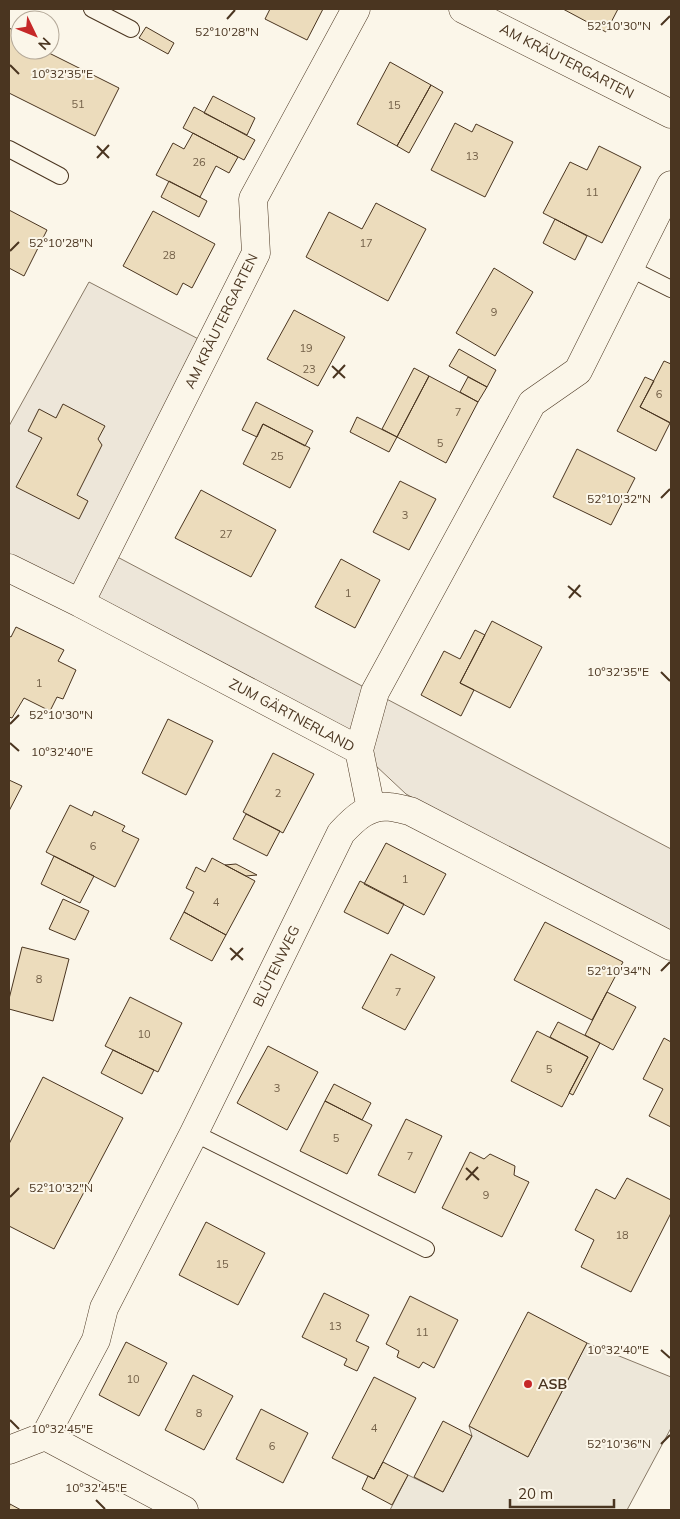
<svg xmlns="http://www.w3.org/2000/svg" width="680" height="1519" font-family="Mulish,sans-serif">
	<rect width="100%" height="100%" fill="#fbf6e9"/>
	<path fill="#ede6d9" stroke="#887966" d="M89 282 210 345 106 551 671 849V940L406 794 359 750 9 568V426Z"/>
	<path fill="#ede7d9" stroke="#887966" d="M587 1343 671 1377V1428L627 1510H390L408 1475 443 1492 472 1436 469 1426 528 1457Z"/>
	<path fill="#ecdcbc" stroke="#4a3520" d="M270 9H323L307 40 265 19Z
		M563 9H618L606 32Z
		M146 27 174 43 168 54 139 38Z
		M9 28 19 33 17 37 20 38V50H43L119 88 95 136 9 93Z
		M390 62 431 85 397 146 357 124Z
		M431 85 443 92 409 153 397 146Z
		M213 96 255 118 247 135 204 113Z
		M194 107 255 140 244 160 183 128Z
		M455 123 472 132 476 124 513 142 485 197 431 170Z
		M193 133 238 157 229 173 216 166 200 197 156 175 173 143 184 149Z
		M599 146 641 167 602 243 543 213 570 162 587 170Z
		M169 181 207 201 199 217 161 197Z
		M376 203 426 229 388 301 306 257 329 212 362 229Z
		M9 210 47 230 24 276 9 268Z
		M153 211 215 244 192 288 183 283 177 295 123 266Z
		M555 219 587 236 575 260 543 243Z
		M494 268 533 292 495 356 456 333Z
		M294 310 345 337 318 386 267 359Z
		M459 349 496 370 487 387 449 366Z
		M664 361 671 364V423L640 407Z
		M414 368 429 376 397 437 382 429Z
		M429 376 478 402 446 463 397 437Z
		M468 377 487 387 478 402 460 392Z
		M645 377 654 381 640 407 670 423 656 451 617 431Z
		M256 402 313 431 305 446 263 424 257 437 242 430Z
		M63 404 105 426 98 439 102 445 77 495 88 501 79 519 16 487 42 438 28 431 39 409 56 418Z
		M357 417 397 437 389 452 350 432Z
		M263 424 310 448 290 488 243 464Z
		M577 449 635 478 611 525 553 497Z
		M400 481 436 499 409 550 373 532Z
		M201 490 276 530 251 577 175 538Z
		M341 559 380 580 355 628 315 607Z
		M492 621 542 647 510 708 460 683Z
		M16 627 64 650 58 661 76 670 63 699 57 697 50 711 24 698 12 718 9 717V636L11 637Z
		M475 630 485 635 460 683 474 690 461 716 421 695 444 651 460 659Z
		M168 719 213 741 186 795 142 773Z
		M273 753 314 774 283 833 243 812Z
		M9 780 22 786 9 811Z
		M70 805 92 816 94 811 125 826 122 831 139 839 115 887 46 852Z
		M246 814 280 831 267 856 233 839Z
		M386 843 446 874 424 915 364 884Z
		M54 856 94 876 80 903 41 884Z
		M212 858 255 881 226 935 184 912 194 892 186 888 196 867 205 872Z
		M236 864 257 875 246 876 225 865Z
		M360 881 404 904 388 934 344 912Z
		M63 899 89 911 75 940 49 929Z
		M184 912 226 935 212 961 170 939Z
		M545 922 623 962 592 1020 514 980Z
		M22 947 69 959 53 1021 9 1009V999Z
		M391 954 435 977 405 1030 362 1008Z
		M607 992 636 1007 613 1050 585 1035Z
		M130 997 182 1023 158 1072 105 1046Z
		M558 1022 600 1043 573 1095 569 1093 588 1057 550 1037Z
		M537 1031 588 1057 562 1107 511 1081Z
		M664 1038 671 1042V1127L649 1116 663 1089 643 1079Z
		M268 1046 318 1072 287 1130 237 1103Z
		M113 1050 154 1070 142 1094 101 1073Z
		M43 1077 123 1118 54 1249 9 1226V1144Z
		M334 1084 371 1103 362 1120 325 1101Z
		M325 1101 372 1125 347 1174 300 1151Z
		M406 1119 442 1136 415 1193 378 1175Z
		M470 1152 484 1159 490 1154 515 1166 514 1175 529 1182 502 1237 442 1208Z
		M627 1178 671 1200V1213L631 1292 581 1267 594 1240 575 1230 596 1189 615 1199Z
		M206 1222 265 1253 238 1305 179 1275Z
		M324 1293 369 1315 356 1341 369 1347 357 1371 344 1365 347 1359 302 1337Z
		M410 1296 458 1320 434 1368 423 1362 419 1368 397 1357 399 1351 386 1344Z
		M528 1312 587 1343 528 1457 469 1426Z
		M126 1342 167 1363 139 1416 99 1395Z
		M193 1375 233 1396 204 1450 165 1430Z
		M374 1377 416 1398 374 1479 332 1458Z
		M261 1409 308 1433 283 1483 236 1459Z
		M443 1421 472 1436 443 1492 414 1477Z
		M383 1462 408 1475 392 1505 362 1489 368 1476 374 1479Z
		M10 1504 21 1510H9Z"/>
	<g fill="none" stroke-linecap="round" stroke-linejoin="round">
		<g stroke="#4a3520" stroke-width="18">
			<path id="lane" d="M92 9 131 29
				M9 149 60 176
				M629 268 671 289
				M194 1133 426 1249"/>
		</g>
		<g stroke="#4a3520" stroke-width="29">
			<path id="street" d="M463 9 671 114
				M9 568 80 603 359 750 371 809
				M80 603 256 253 253 199 356 9
				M359 750 375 692 532 403 578 371 671 185
				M45 1436 96 1340 104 1308 194 1133 341 833C354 819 369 804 390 807 396 807 403 810 410 811L671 946
				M9 1450 45 1436 184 1510"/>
		</g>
		<use href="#lane" stroke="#fbf6e9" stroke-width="16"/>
		<use href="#street" stroke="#fbf6e9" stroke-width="28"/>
	</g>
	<path fill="none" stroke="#4a3520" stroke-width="2" d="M227 19 235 10M661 25 670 16M10 65 19 74M97 146 109 158M97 158 109 145M10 251 19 242M332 366 345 378M333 378 345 365M661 498 670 489M568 586 581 597M569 598 580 585M661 672 670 681M10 724 19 715M10 743 19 751M230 948 243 960M231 960 243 948M661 971 670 962M466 1168 479 1180M466 1180 478 1167M10 1197 19 1188M661 1350 670 1358M10 1420 19 1429M661 1444 670 1435M96 1500 105 1509"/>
	<circle fill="#c62828" stroke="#fbf6e9" stroke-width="2" cx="528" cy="1384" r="5"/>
	<g text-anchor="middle" stroke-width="4" stroke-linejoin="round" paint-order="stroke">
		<g font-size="11" fill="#725f47">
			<text x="78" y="108">51</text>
			<text x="394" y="109">15</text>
			<text x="472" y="160">13</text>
			<text x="199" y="166">26</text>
			<text x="592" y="196">11</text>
			<text x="366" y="247">17</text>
			<text x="169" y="259">28</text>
			<text x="494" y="316">9</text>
			<text x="306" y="352">19</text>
			<text x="309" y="373">23</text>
			<text x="659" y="398">6</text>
			<text x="458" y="416">7</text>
			<text x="440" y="447">5</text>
			<text x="277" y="460">25</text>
			<text x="405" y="519">3</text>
			<text x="226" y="538">27</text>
			<text x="348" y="597">1</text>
			<text x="39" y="687">1</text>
			<text x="278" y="797">2</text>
			<text x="93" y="850">6</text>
			<text x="405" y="883">1</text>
			<text x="216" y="906">4</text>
			<text x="39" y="983">8</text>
			<text x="398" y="996">7</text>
			<text x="144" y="1038">10</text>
			<text x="549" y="1073">5</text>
			<text x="277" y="1092">3</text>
			<text x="336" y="1142">5</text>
			<text x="410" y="1160">7</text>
			<text x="486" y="1199">9</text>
			<text x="622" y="1239">18</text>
			<text x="222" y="1268">15</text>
			<text x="335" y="1330">13</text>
			<text x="422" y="1336">11</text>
			<text x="133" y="1383">10</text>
			<text x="199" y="1417">8</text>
			<text x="374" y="1432">4</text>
			<text x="272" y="1450">6</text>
		</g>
		<g font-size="14" fill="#4a3520" stroke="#fbf6e9">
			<text transform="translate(567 61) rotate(27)" y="5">AM KRÄUTERGARTEN</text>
			<text transform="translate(221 321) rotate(-64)" y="5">AM KRÄUTERGARTEN</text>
			<text transform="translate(292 715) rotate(28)" y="5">ZUM GÄRTNERLAND</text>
			<text transform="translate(276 966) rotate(-64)" y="5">BLÜTENWEG</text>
		</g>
		<g font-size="14" font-weight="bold" fill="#4a3520" stroke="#fbf6e9" text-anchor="start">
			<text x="538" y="1389">ASB</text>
		</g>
	</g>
	<g font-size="12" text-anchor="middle" fill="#4a3520" stroke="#fbf6e9" stroke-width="4" stroke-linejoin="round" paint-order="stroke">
		<text x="619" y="30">52°10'30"N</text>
		<text x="227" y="36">52°10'28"N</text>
		<text x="62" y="78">10°32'35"E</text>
		<text x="61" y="247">52°10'28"N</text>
		<text x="619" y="503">52°10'32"N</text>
		<text x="618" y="676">10°32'35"E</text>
		<text x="61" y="719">52°10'30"N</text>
		<text x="62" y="756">10°32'40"E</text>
		<text x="619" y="975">52°10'34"N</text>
		<text x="61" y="1192">52°10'32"N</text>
		<text x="618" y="1354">10°32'40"E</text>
		<text x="62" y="1433">10°32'45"E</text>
		<text x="619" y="1448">52°10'36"N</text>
		<text x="96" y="1492">10°32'45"E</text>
	</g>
	<rect width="680" height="1519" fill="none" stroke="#4a3520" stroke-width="20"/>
	<g transform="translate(35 35) rotate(133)"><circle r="24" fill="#fbf6e9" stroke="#b4a999"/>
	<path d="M0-4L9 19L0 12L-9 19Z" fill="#c62828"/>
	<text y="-8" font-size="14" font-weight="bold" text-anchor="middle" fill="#4a3520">N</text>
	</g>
	<path d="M510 1499v8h104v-8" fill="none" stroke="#4a3520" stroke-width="2.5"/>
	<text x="518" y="1499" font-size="15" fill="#4a3520" stroke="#fbf6e9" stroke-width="4" paint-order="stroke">20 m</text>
</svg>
